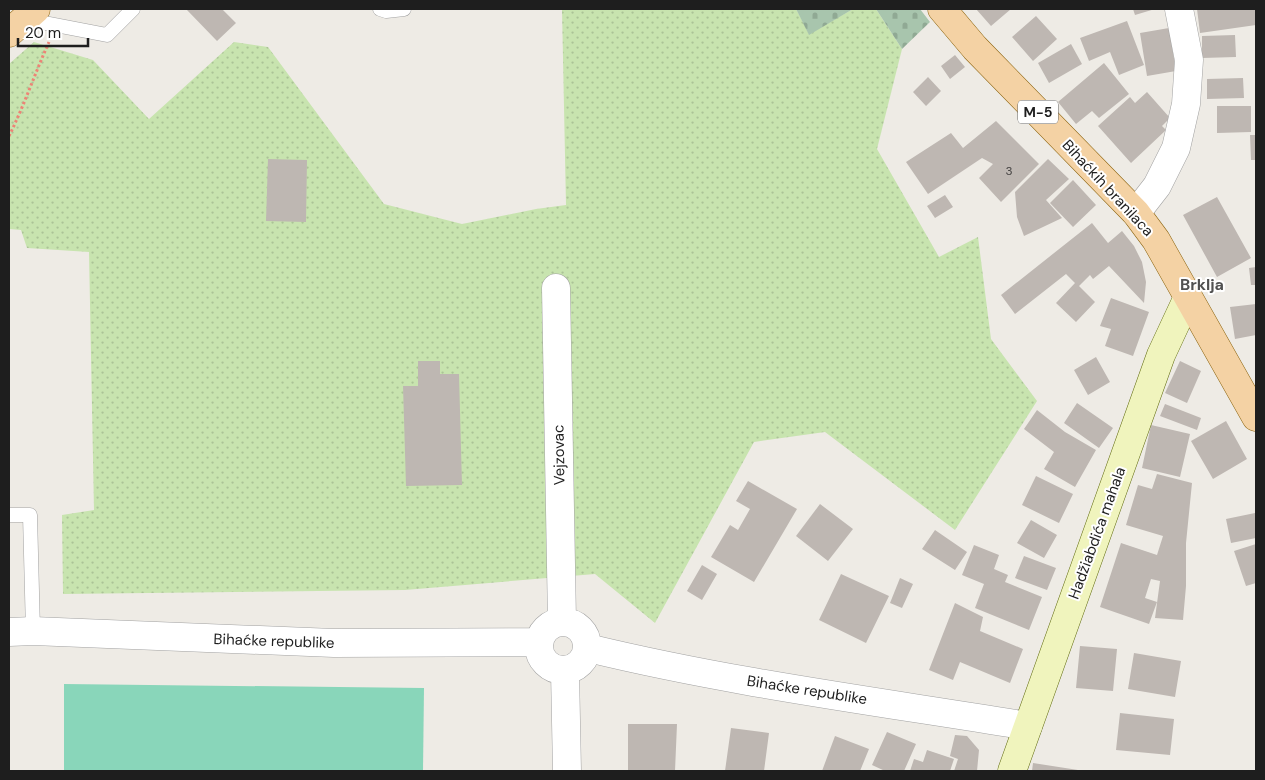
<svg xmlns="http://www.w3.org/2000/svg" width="1265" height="780" font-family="'DM Sans',sans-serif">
	<defs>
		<pattern id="grass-dots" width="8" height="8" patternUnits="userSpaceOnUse" patternTransform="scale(1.25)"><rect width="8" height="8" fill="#c8e4af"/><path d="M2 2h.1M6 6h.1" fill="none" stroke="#abc396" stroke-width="1.8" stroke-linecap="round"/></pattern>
		<pattern id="cemetery-stones" width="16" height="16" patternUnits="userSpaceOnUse" patternTransform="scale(1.25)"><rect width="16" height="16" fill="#a8c5ad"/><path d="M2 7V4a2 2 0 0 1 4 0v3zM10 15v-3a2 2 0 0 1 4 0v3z" fill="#90a994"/></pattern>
	</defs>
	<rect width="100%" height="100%" fill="#eeebe5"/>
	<path fill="url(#grass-dots)" d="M562 9H796L809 34 853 9H876L902 49 877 149 939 257 978 237 991 339 1037 401 955 530 825 432 754 442 655 623 595 574 405 590 63 594 62 515 94 510 89 252 27 248 21 230 9 229V64L34 42 93 60 149 119 234 42 268 47 384 204 462 224 536 209 566 205Z"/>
	<path fill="url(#cemetery-stones)" d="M796 9H853L809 35Z
		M876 9H920L930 22 902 49Z"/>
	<path fill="#89d6ba" d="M64 684 424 688 423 771H64Z"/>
	<path fill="#beb7b2" d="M186 9H222L236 23 217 41Z
		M976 9H1011L991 26Z
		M1133 9H1155L1135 15Z
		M1197 9H1256V25L1200 33Z
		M1036 16 1057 39 1033 61 1012 37Z
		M1127 21 1144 65 1119 75 1110 52 1089 61 1080 38Z
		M1169 28 1176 71 1147 76 1140 33Z
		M1235 35 1236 57 1202 58V36Z
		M1071 44 1082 64 1049 83 1038 63Z
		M955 55 965 67 950 79 941 66Z
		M1104 63 1129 94 1099 118 1092 111 1076 124 1058 102Z
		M928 77 941 91 926 106 913 92Z
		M1243 78 1244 98 1207 99V79Z
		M1147 92 1170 118 1162 126 1166 130 1131 163 1098 126 1130 97 1135 103Z
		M1217 106H1251V132L1217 133Z
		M996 121 1039 164 1001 202 979 178 993 164 982 158 928 194 906 162 951 133 963 148Z
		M1250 135H1256V160H1251Z
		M268 159 307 160 306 222 266 221Z
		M1048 159 1069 179 1046 200 1062 218 1024 236 1017 217 1015 192Z
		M1073 180 1096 205 1073 227 1050 203Z
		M945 195 953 207 935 218 927 206Z
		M1217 197 1251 258 1217 277 1183 215Z
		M1092 223 1108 243 1122 231 1134 246 1142 262 1146 282 1144 303 1109 266 1093 279 1090 275 1079 286 1095 302 1076 322 1056 303 1075 283 1066 274 1015 314 1001 295Z
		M1256 267V285H1251L1249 268Z
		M1111 298 1149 312 1133 356 1105 346 1111 329 1100 326Z
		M1256 304V335L1235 339 1230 307Z
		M1096 357 1110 382 1088 395 1074 370Z
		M418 361H440V374H459L462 485 406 486 403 386H418Z
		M1180 361 1201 371 1187 403 1165 393Z
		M1077 403 1113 428 1099 448 1064 423Z
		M1165 404 1201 418 1197 430 1160 416Z
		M1037 410 1065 432 1096 450 1075 487 1044 469 1054 452 1024 429Z
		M1226 421 1247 459 1213 479 1191 441Z
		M1151 425 1190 434 1180 477 1142 468Z
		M1157 474 1192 483 1186 543V586L1183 620 1155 618 1160 581 1151 579 1145 598 1157 602 1149 624 1100 607 1121 543 1157 555 1163 536 1126 525 1138 485 1152 489Z
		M1036 476 1073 494 1059 523 1022 505Z
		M748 481 797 509 754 582 711 557 730 525 738 530 750 509 736 501Z
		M820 504 853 529 828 561 796 536Z
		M1255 513 1256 538 1231 543 1226 519Z
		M1031 520 1057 535 1044 558 1017 543Z
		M935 530 967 552 955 570 922 549Z
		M1256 544V583L1246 586 1234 551Z
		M974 545 999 555 994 569 1008 575 1005 582 1042 597 1029 630 975 608 984 584 962 575Z
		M1024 556 1056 568 1047 590 1015 578Z
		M702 565 717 574 702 600 687 591Z
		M841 574 889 596 866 643 819 620Z
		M900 578 913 584 902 608 890 603Z
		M955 603 983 617 980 631 1023 649 1010 683 960 662 953 680 929 670Z
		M1080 646 1117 649 1113 691 1076 688Z
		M1134 653 1181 661 1175 697 1128 689Z
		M1120 713 1174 719 1170 755 1116 750Z
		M628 724H677L675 771H628Z
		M731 728 769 733 764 771H725Z
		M887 732 916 744 904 771H885L872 765Z
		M955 735 967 736 979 750 977 771H954L958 759 950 756Z
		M835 736 869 749 860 771H822Z
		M927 750 954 759 950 771H910L914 759 923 762Z
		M1033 763 1078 770V771H1032Z"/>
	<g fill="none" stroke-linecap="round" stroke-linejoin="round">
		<g stroke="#a2a2a2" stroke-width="15">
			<path id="lane" d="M380 9 386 11 404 9
				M24 19 107 35 133 9
				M9 515H30L33 631"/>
		</g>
		<g stroke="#a2a2a2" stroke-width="29">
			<path id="street" d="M1136 213 1157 186 1176 148 1186 104 1189 60 1179 9
				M556 288 562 621
				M539 646a24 24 0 1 1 48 0a24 24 0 1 1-48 0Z
				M9 632 33 631 334 643 539 642
				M588 648C732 683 881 702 1028 726
				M565 671 567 771"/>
		</g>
		<g stroke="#606b0e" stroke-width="29">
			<path id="secondary" d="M1012 771 1161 355 1188 297"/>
		</g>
		<g stroke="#8b630d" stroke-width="29">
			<path id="primary" d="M942 9 975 48 1136 213 1156 240 1256 417
				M9 33 36 9"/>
		</g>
		<path stroke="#ed8476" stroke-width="3" stroke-dasharray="2.5 2.5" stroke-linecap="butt" d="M9 136C24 106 35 73 49 42"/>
		<use href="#lane" stroke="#fff" stroke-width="14"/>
		<use href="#street" stroke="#fff" stroke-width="28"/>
		<use href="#secondary" stroke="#f0f4bd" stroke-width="28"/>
		<use href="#primary" stroke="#f4d2a4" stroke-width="28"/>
	</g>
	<g text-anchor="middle" stroke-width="4" stroke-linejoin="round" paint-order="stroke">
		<g font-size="12" fill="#464443">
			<text x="1009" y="175">3</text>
		</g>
		<rect fill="#fff" stroke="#626262" stroke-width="1" x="1018" y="100.5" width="40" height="23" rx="4"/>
		<g font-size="14" font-weight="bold" fill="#1e1e1e">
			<text x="1038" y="117">M-5</text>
		</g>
		<g font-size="15" fill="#1e1e1e" stroke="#fff">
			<text transform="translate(1108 188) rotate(47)" y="5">Bihaćkih branilaca</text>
			<text transform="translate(559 455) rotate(-91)" y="5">Vejzovac</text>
			<text transform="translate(1097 533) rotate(-70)" y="5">Hadžiabdića mahala</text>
			<text transform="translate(274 641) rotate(2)" y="5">Bihaćke republike</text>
			<text transform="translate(807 690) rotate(9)" y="5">Bihaćke republike</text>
		</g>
		<g font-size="16" font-weight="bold" fill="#515151" stroke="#fff">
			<text x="1202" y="290">Brklja</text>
		</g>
	</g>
	<rect width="1265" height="780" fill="none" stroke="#1e1e1e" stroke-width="20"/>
	<path d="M18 38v8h70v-8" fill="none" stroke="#1e1e1e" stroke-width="2.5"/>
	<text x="25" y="38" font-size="15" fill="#1e1e1e" stroke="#ffffff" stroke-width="4" paint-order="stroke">20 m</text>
</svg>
